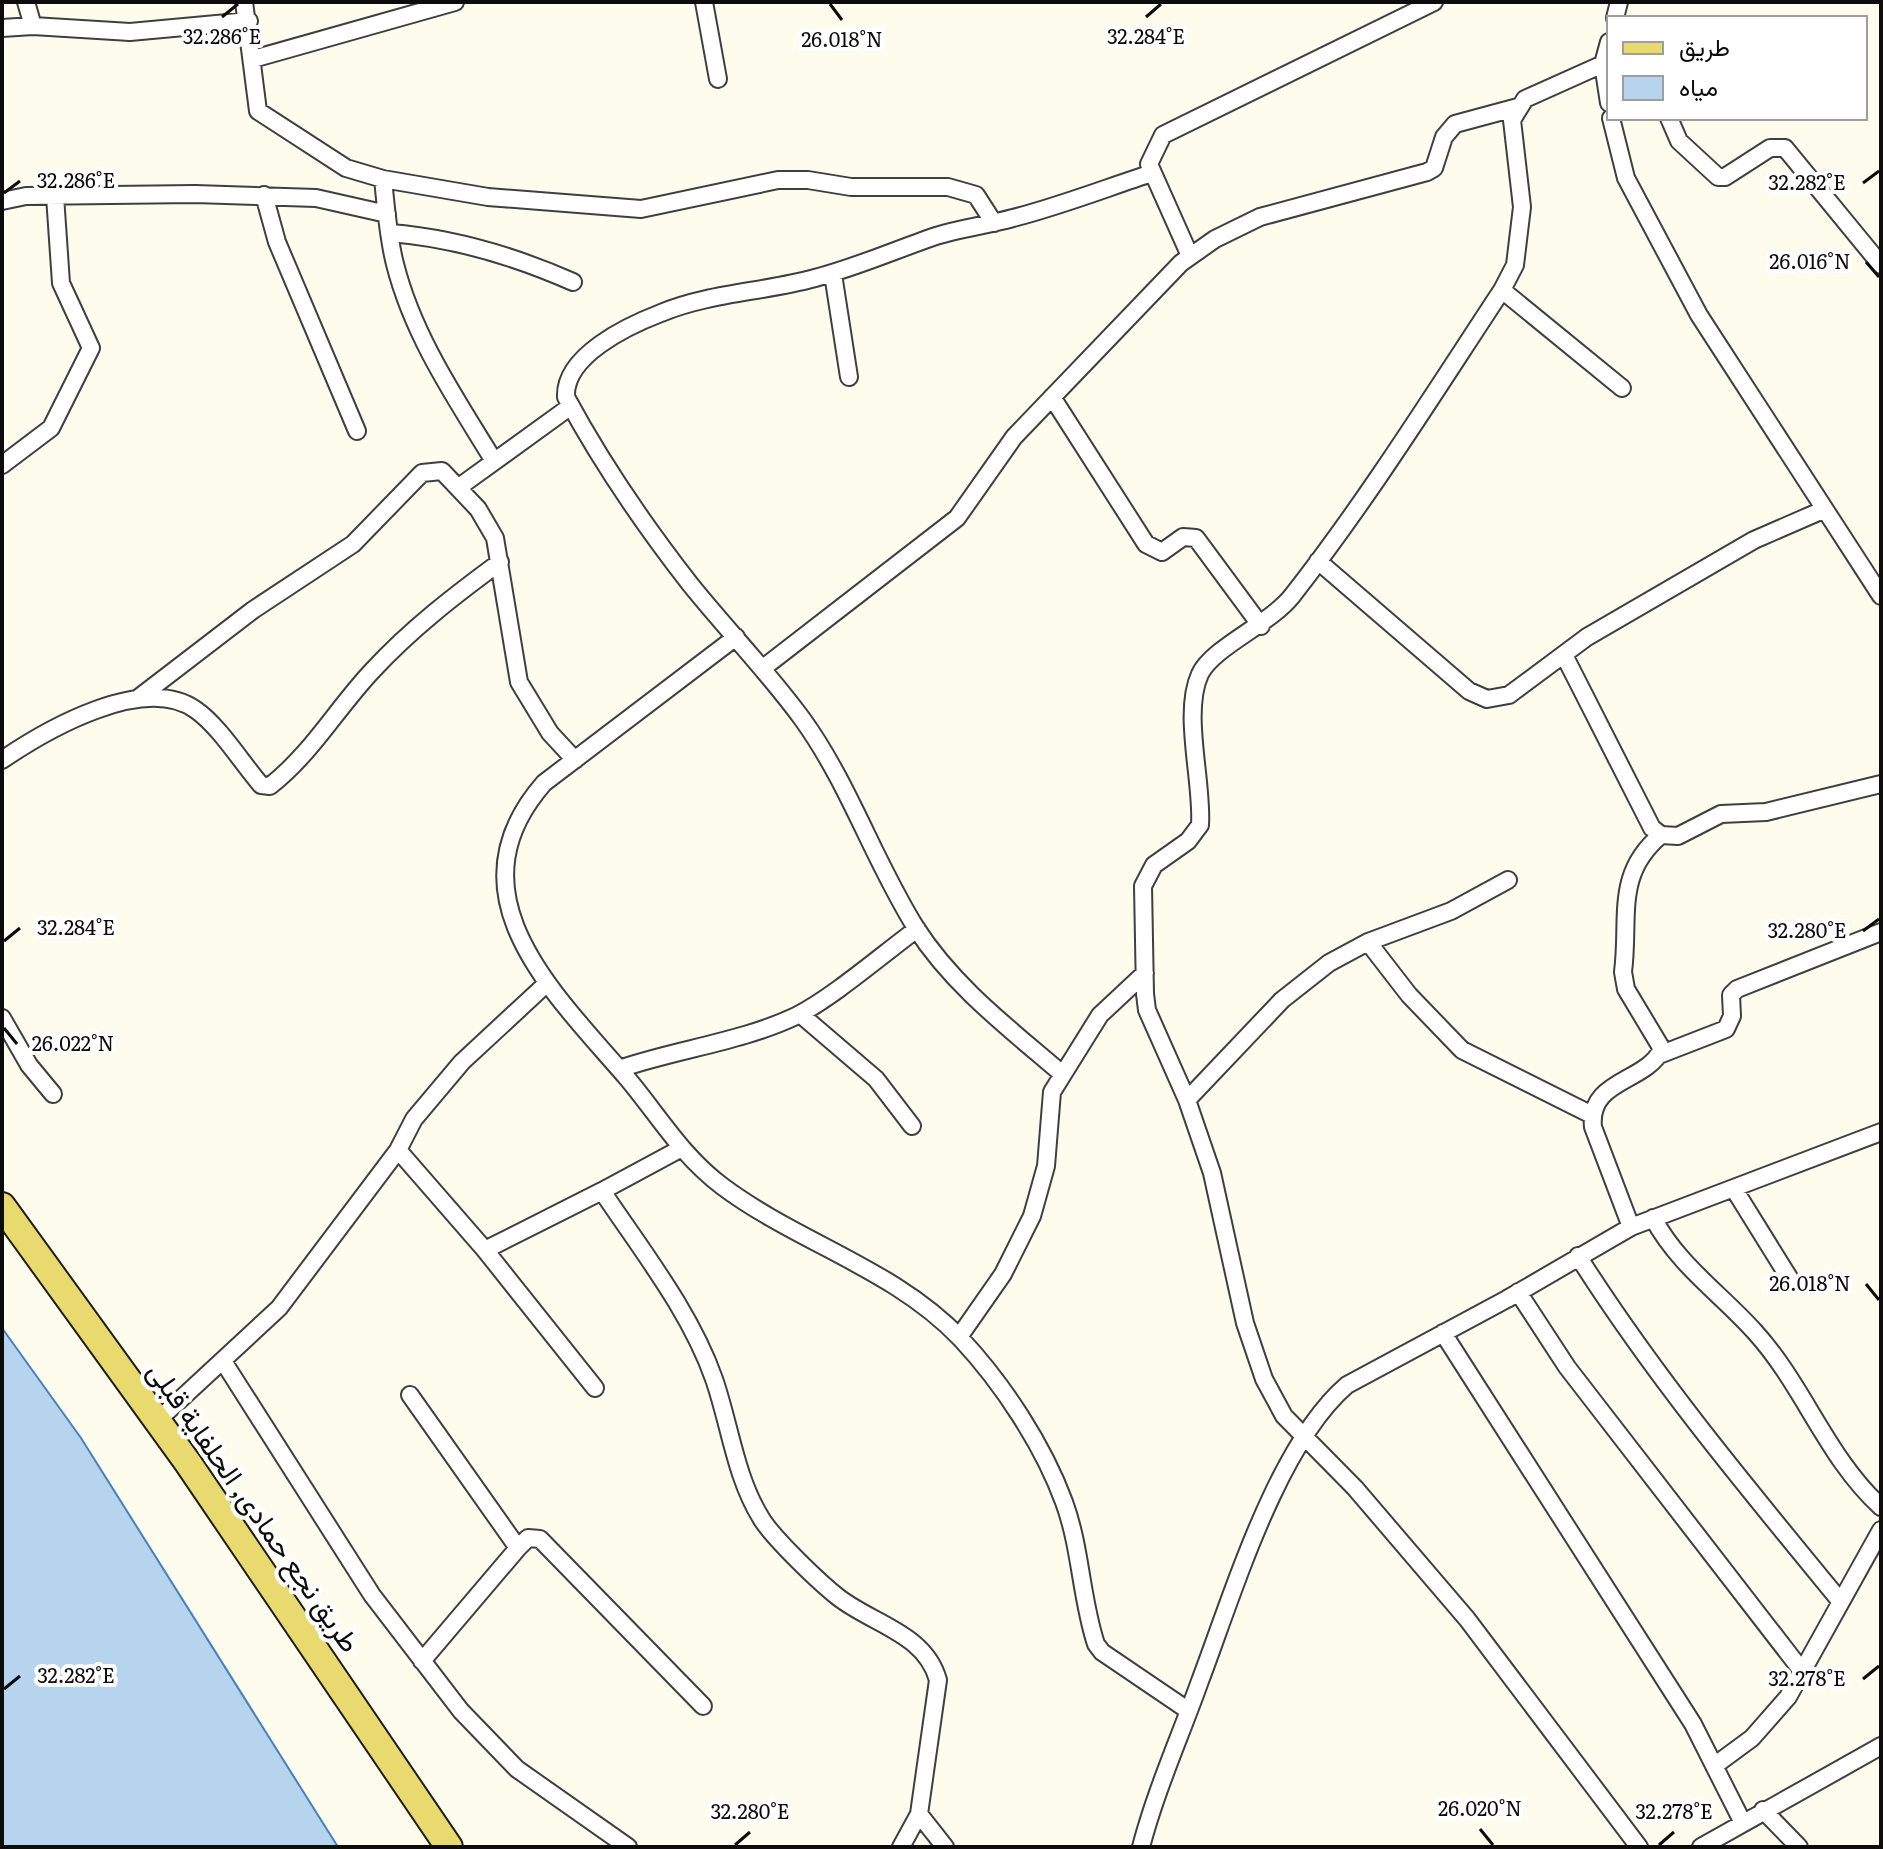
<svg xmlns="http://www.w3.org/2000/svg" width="1883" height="1849" font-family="Literata,Vazirmatn,serif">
	<rect width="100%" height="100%" fill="#fdfced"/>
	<path fill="#b7d4ef" stroke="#4680be" stroke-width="2" d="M2 1328 81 1438 338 1847H2Z"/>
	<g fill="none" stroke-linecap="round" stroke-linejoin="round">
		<g stroke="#3f3f3f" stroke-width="20">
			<path id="minor" d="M26 2 33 26
				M244 2 258 111 346 168 383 179 488 197 641 209 778 180H808L851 187H948L976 195 994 223
				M704 2 718 79
				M1615 18 1619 2
				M2 28 33 26 130 32 249 21
				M1609 42 1603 64 1525 99 1512 120 1522 207 1515 265 1502 290C1434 393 1368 499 1292 596 1270 624 1213 647 1200 674 1182 713 1203 782 1200 825L1188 841 1154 865 1143 886 1145 994 1147 1010 1187 1100 1212 1173 1245 1323 1264 1379 1284 1416 1355 1488 1467 1619 1639 1847
				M253 59 455 2
				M1603 64 1609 103
				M1611 118 1626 178 1699 315 1881 596
				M1669 118 1679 141 1718 177H1725L1770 148H1785L1881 265
				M383 179C386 207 388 237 395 264 413 336 456 399 494 461
				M264 195 277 242 357 431
				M2 201 26 196 195 194 316 198 387 214
				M390 233C454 238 514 256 573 282
				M1190 256 1149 164 1163 135 1434 2
				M833 274 849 377
				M1502 290 1622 388
				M1052 397 1146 544 1162 552 1183 537 1196 538 1261 626
				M2 465 51 428 91 348 61 283 55 196
				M459 487 571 406
				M1318 561 1469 691 1487 699 1509 695 1587 637 1754 540 1823 510
				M736 637 544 783C447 894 553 992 627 1078 659 1116 681 1155 722 1186 798 1243 895 1269 961 1339 1003 1384 1043 1445 1064 1502 1081 1548 1081 1599 1096 1644L1102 1652 1189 1711
				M1564 655 1652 828 1661 835 1678 836 1721 814 1766 812 1881 784
				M763 668 957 518 1014 437 1181 263 1215 239 1260 217 1427 172 1434 168 1444 137 1455 124 1518 107
				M137 699 253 610 353 544 422 473 442 471 478 509 495 538 519 682 550 733 575 760
				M2 760C46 730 144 673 196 710 219 726 242 763 261 785L270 786C312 753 337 708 373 670 411 629 455 595 500 562
				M1368 942 1409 995 1462 1050 1592 1115
				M800 1014 876 1079 912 1126
				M2 1018 29 1065 53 1094
				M1659 1055 1726 1029 1732 1016 1731 995 1737 989 1881 932
				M619 1069C677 1049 741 1042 796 1016 832 998 883 954 917 929
				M1061 1073C1010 1029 953 986 916 928 874 861 849 784 803 720 768 672 727 630 690 584 644 525 602 464 566 397 564 356 627 326 661 313 709 293 764 292 815 278 857 267 895 250 936 236 961 228 988 225 1013 218 1060 206 1106 188 1152 173
				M1187 1100 1282 1000 1329 963 1368 942 1451 911 1508 880
				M680 1149 602 1191C642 1251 690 1311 714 1379 730 1425 735 1476 761 1518 772 1537 820 1583 838 1597 872 1624 925 1633 938 1680L919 1814 901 1847
				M398 1150 485 1250 602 1191
				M1734 1189 1793 1284
				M1653 1218C1679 1266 1720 1293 1755 1332 1804 1386 1827 1458 1881 1507
				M1631 1227 1593 1127C1588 1079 1646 1083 1662 1049L1626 989 1623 972C1630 918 1614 874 1661 835
				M485 1250 595 1388
				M1578 1256C1656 1379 1749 1490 1841 1602
				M1518 1292 1567 1367 1802 1671
				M1443 1333 1693 1724 1743 1823
				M959 1337 1003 1274 1032 1216 1046 1166 1052 1092 1100 1015 1145 973
				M223 1361 372 1595 461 1711 517 1769 628 1847
				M410 1395 518 1548 422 1661
				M157 1421 279 1308 398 1150 414 1119 462 1062 545 985
				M518 1548 528 1538 540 1539 703 1706
				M1714 1766 1752 1738 1788 1697 1881 1530
				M1763 1810 1799 1847
				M919 1814 945 1847
				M1141 1847C1156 1790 1180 1737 1200 1681 1233 1594 1277 1445 1347 1385L1507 1299 1631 1227 1881 1132
				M1701 1847 1881 1746"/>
		</g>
		<g stroke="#1d1d1d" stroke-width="30">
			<path id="primary" d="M2 1206 188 1463 449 1847"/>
		</g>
		<use href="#minor" stroke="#fff" stroke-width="16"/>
		<use href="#primary" stroke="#e9da70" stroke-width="26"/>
	</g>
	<path fill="none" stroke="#0c0c0c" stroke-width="3" d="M830 4 842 20M222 17 238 4M1146 17 1161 4M1863 183 1879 171M4 193 20 181M1866 262 1879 277M1863 931 1879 919M4 941 20 928M4 1028 17 1044M1866 1284 1879 1300M1863 1679 1879 1666M4 1689 20 1676M1480 1829 1493 1845M735 1845 750 1832M1659 1845 1674 1832"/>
	<g text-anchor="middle" stroke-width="8" stroke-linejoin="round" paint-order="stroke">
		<g font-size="28" fill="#0c0c0c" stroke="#fff">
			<text transform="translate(254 1507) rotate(55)" y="10">طريق نجع حمادى, الحلفاية قبلى</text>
		</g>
	</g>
	<g font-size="20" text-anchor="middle" fill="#0c0c0c" stroke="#fff" stroke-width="8" stroke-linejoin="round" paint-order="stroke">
		<text x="222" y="44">32.286°E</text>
		<text x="1146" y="44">32.284°E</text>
		<text x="842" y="47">26.018°N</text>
		<text x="76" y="188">32.286°E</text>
		<text x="1807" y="190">32.282°E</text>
		<text x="1810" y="269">26.016°N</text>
		<text x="76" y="935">32.284°E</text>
		<text x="1807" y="938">32.280°E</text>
		<text x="73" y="1051">26.022°N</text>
		<text x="1810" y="1291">26.018°N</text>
		<text x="76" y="1683">32.282°E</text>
		<text x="1807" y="1686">32.278°E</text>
		<text x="1480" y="1816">26.020°N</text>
		<text x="750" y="1819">32.280°E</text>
		<text x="1674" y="1819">32.278°E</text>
	</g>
	<rect width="1883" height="1849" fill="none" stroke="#0c0c0c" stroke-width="8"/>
	<rect x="1607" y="16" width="260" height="104" fill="#ffffff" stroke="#9e9e9e" stroke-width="2"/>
	<rect x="1623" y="42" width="40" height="12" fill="#e9da70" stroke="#9e9e9e" stroke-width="2"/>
	<text x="1679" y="56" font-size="24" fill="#0c0c0c">طريق</text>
	<rect x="1623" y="76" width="40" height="24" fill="#b7d4ef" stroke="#9e9e9e" stroke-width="2"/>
	<text x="1679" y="96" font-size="24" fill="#0c0c0c">مياه</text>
</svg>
